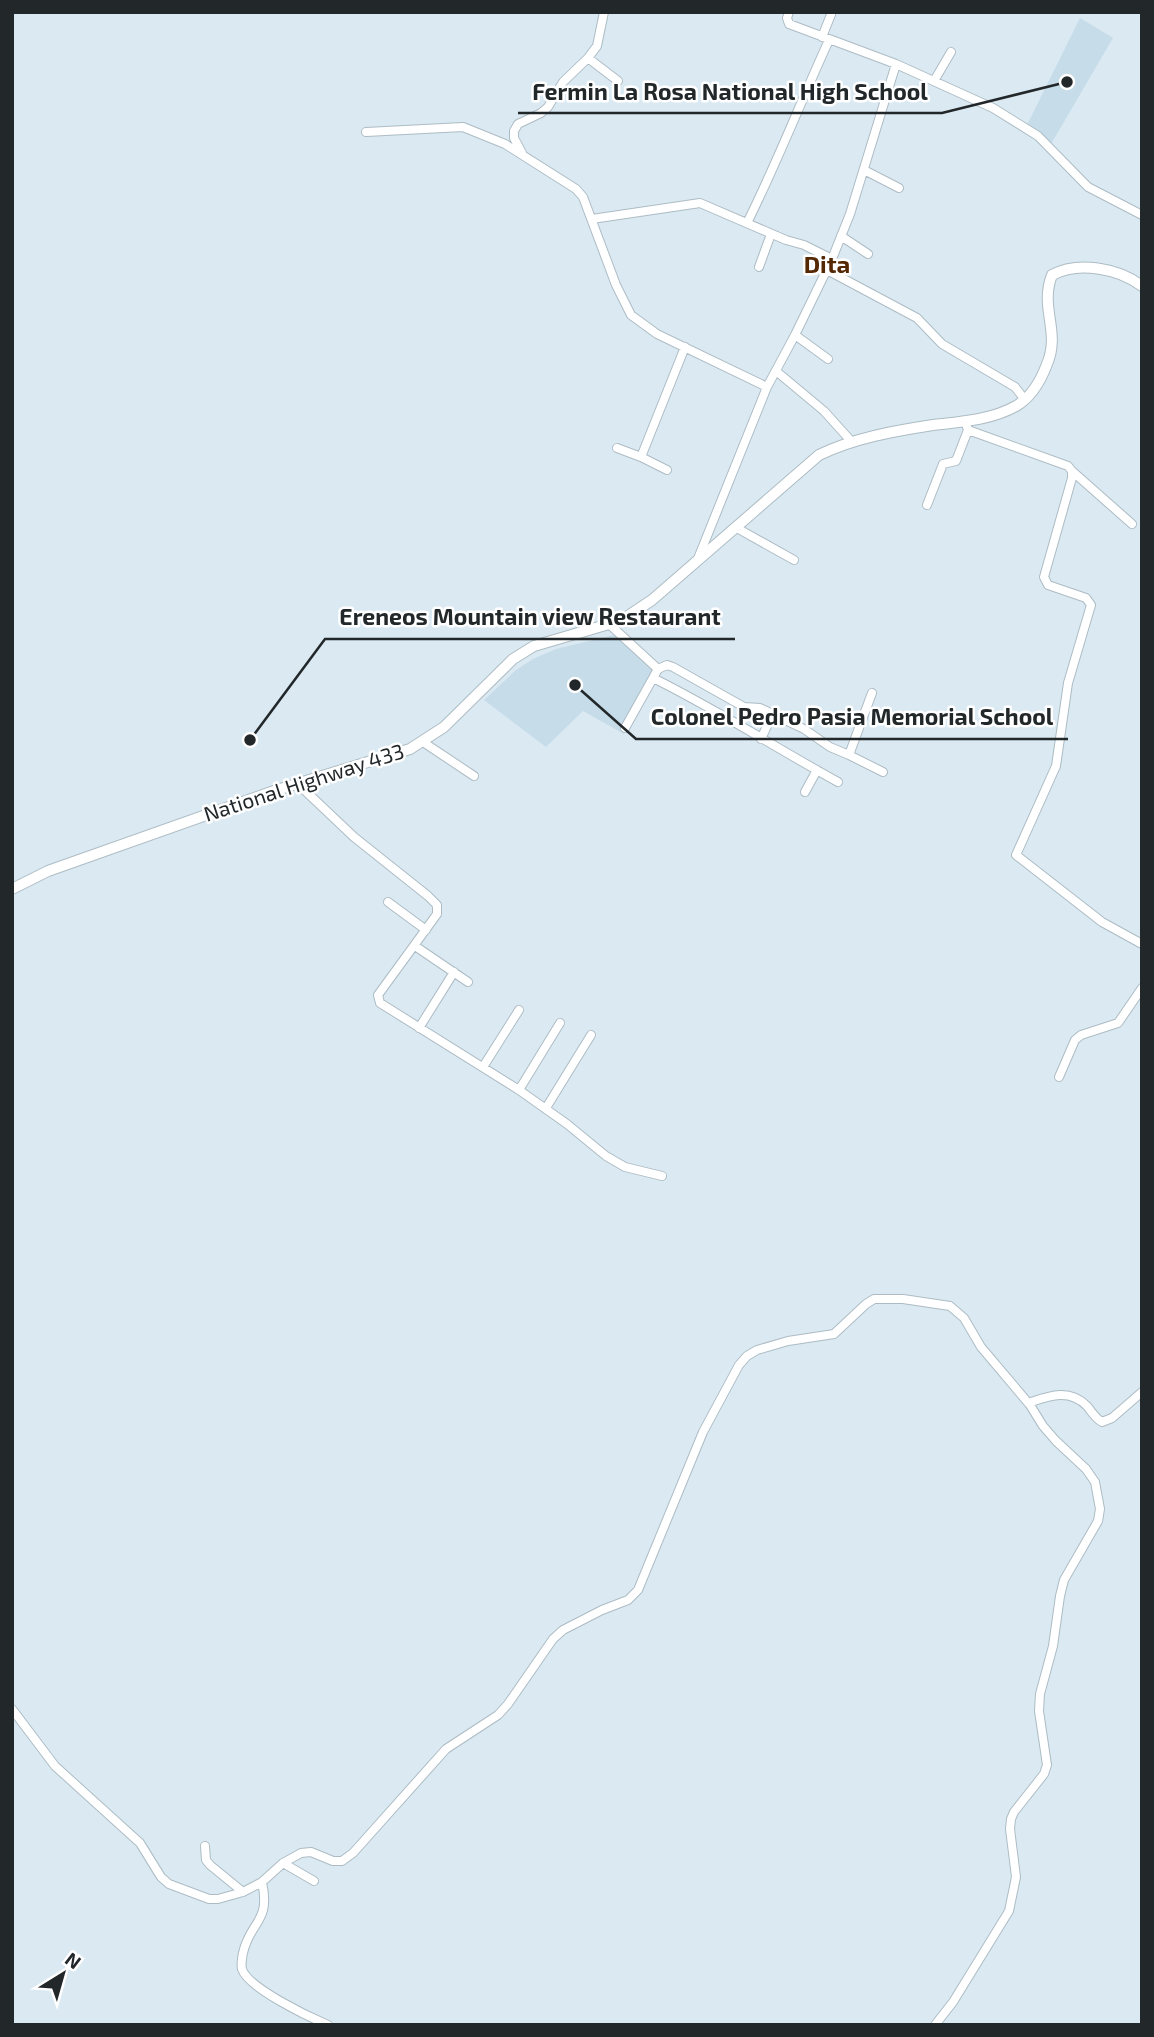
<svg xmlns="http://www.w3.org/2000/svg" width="1154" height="2037" font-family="'Exo 2',sans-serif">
	<rect width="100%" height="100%" fill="#dae9f2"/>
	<path fill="#c6dce9" d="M1080 18 1113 38 1051 144 1026 127Z
		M622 633 630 638 654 662 658 669 624 734 583 711 546 747 484 700 516 670 533 659 556 649Z"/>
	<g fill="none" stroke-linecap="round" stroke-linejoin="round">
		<g stroke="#adbcc4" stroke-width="10">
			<path id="minor" d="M789 12 787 18 789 24 896 64 993 108 1038 136 1088 187 1142 215
				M822 37 832 12
				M588 58 618 81
				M934 81 951 52
				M366 132 463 127 505 144 576 189 583 197 616 285 631 315 657 334 767 387
				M522 153 514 138V131L518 124 541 113 548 107 563 82 588 58 597 46 604 12
				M864 170 899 188
				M592 219 700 203 786 240 804 245 832 259
				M747 223C777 163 801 101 829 40
				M841 236 868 254
				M759 267 771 234
				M827 270 917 318 942 344 1015 387 1025 400
				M795 335 828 359
				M776 371 824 411 851 441
				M965 421 968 430 1068 466 1072 471V478L1044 577 1048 585 1086 598 1091 605 1068 683 1056 766 1016 855 1102 922 1142 944
				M617 448 641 457 685 347
				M641 457 667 470
				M1072 471 1132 524
				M927 505 943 464 956 461 968 430
				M735 527 794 560
				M697 561 767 387 795 335 832 259 850 214 896 64
				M609 624 658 669 667 665 673 667 744 707 760 708 804 729 830 747 849 755 872 693
				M658 669 653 678C716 709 776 748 838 782
				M625 728 653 678
				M761 739 773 713
				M423 742 474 776
				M849 755 883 772
				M298 784 354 837 428 896 437 905V914L378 995 380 1003 519 1090 567 1124 606 1156 625 1167 662 1176
				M805 792 817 770
				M388 902 426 930
				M415 946 468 982
				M419 1028 454 972
				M483 1067 519 1010
				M1059 1077 1075 1040 1081 1035 1118 1023 1142 988
				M519 1090 560 1023
				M546 1108 591 1035
				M1028 1403C1049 1396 1069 1388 1087 1406 1092 1412 1095 1418 1102 1422L1112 1418 1142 1392
				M12 1709 55 1766 140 1843 161 1877 169 1884 209 1899H218L243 1892 262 1882 283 1863 301 1853 311 1852 333 1861H342L353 1853 446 1749 498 1715 508 1704 553 1639 563 1630 602 1610 628 1600 638 1590 703 1432 739 1365 747 1356 757 1350 788 1341 834 1334 866 1304 874 1299H903L950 1306 964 1318 981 1347 1030 1405 1043 1426 1056 1441 1086 1469 1095 1482 1100 1509 1098 1521 1064 1580 1060 1596 1053 1646 1040 1694 1039 1711 1047 1765 1044 1774 1014 1812 1011 1819 1010 1829 1016 1877 1009 1911 953 2002 935 2025
				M205 1846 206 1860 210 1865 243 1892
				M283 1863 314 1881
				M262 1882C271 1923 250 1921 243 1953 242 1957 241 1966 242 1969 248 1988 309 2017 328 2025"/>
		</g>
		<g stroke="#adbcc4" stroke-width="12">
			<path id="major" d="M12 889 48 871 277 790 410 749 444 727 513 659 534 646 609 624 628 616 652 600 819 455C854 438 894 431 933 425 959 422 992 420 1016 406 1032 397 1041 380 1047 364 1061 331 1039 308 1052 275 1078 261 1118 268 1142 286"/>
		</g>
		<use href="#minor" stroke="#fff" stroke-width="8"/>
		<use href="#major" stroke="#fff" stroke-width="10"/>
	</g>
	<g text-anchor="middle" stroke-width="5" stroke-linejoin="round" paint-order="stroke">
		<g font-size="21" fill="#22272a" stroke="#fff">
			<text transform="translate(304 783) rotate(-18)" y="7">National Highway 433</text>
		</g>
		<g font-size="24" font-weight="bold" fill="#542802" stroke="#fff">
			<text x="827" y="273">Dita</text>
		</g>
	</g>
	<path fill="none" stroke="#22272a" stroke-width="2.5" d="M1067 82L942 113H518M250 740L325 639H735M575 685L636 739H1068"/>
	<g fill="#22272a" stroke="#fff" stroke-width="2.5">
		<circle cx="1067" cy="82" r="7"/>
		<circle cx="250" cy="740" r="7"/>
		<circle cx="575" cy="685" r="7"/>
	</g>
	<g font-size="23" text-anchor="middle" font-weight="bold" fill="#22272a" stroke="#fff" stroke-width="5" stroke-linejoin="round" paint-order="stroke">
		<text x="730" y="100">Fermin La Rosa National High School</text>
		<text x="530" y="625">Ereneos Mountain view Restaurant</text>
		<text x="852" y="725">Colonel Pedro Pasia Memorial School</text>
	</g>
	<rect width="1154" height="2037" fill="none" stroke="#22272a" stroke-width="28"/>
	<g transform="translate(63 1974) rotate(37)" stroke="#ffffff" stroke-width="5" paint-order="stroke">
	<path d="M0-5L12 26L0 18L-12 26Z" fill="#22272a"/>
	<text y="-10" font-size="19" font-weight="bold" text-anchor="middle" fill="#22272a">N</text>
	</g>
</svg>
